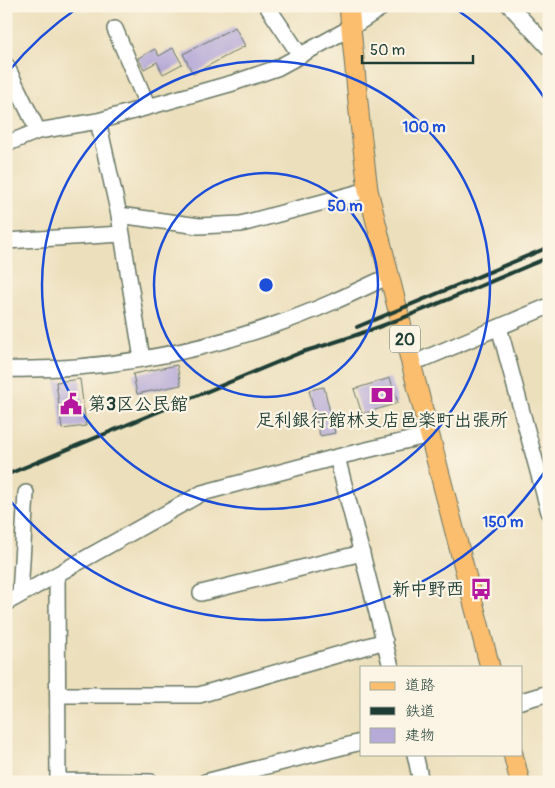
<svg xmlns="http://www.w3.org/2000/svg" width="555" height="788" font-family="Pangolin,'Klee One',sans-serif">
	<rect width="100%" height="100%" fill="#fcf5e5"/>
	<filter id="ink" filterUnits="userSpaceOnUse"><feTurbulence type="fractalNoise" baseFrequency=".02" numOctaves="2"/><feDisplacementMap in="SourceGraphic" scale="10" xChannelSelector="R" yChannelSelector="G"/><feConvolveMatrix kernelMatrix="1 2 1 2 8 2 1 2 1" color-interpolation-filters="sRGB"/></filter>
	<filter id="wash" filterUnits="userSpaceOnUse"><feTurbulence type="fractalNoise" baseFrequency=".0096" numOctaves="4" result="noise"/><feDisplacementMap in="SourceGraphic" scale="20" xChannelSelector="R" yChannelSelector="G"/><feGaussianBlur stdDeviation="1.12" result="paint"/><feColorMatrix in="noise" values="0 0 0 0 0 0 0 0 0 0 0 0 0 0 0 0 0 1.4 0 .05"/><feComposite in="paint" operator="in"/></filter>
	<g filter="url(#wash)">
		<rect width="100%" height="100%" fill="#ecdfbc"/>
		<g id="blocks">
			<path fill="#b6aad7" d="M235 27 245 46 193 74 183 54Z
				M173 48 182 64 163 74 157 62 144 69 138 58 155 49 159 56Z
				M177 365 181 385 137 394 133 374Z
				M390 378 398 403 362 414 354 389Z
				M80 379 86 426 62 429 56 382Z
				M324 387 335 433 320 436 309 390Z"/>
		</g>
	</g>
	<g filter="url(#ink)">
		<use href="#blocks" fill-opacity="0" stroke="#677664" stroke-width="1"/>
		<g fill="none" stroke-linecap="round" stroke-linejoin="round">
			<g stroke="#677664" stroke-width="18">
				<path id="minor" d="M267 6 300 55
					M510 6 549 48
					M115 29 148 107
					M6 65 38 131
					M98 121 119 215 142 359
					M6 144 38 131 98 121 148 107 233 83 277 68 352 27 384 6
					M119 215 199 226 241 224 368 190
					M6 241 122 234
					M499 327 549 512
					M411 363 426 358 549 306
					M6 369C97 371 188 355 274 325 313 312 351 294 389 276
					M337 457 391 667
					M57 575 58 782
					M201 593 362 553
					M20 595 26 493
					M6 603 202 493 337 457 430 435
					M58 695H199L385 641
					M521 701 549 693
					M415 754 421 782
					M58 781 151 782
					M205 782 361 742"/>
			</g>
			<g stroke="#677664" stroke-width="21">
				<path id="major" d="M349 6 360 123 368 190 411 363 490 667
					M513 754 520 782"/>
			</g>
			<use href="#minor" stroke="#fff" stroke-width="15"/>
			<use href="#major" stroke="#fbbd6e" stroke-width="19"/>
			<path stroke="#1f3d34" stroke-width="4" d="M357 327 549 247
				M6 475 302 352C387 328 468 291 549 257"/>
		</g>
	</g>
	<g fill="none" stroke="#1d4ed8" stroke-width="2.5">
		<circle cx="266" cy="285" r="112"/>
		<circle cx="266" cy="285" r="224"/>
		<path d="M549 465A335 335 0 0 1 8 498M8 72A335 335 0 0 1 79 7M453 7A335 335 0 0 1 549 105"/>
	</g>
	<defs>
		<g id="bank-bare" transform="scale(1.725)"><path d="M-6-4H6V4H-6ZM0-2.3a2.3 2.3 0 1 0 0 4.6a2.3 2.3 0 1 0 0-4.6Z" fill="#b5179e" stroke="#fcf5e5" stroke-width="2.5" paint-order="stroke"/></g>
		<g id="civic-bare" transform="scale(1.725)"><path d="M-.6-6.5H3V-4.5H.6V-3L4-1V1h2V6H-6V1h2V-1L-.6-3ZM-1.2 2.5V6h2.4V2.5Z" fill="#b5179e" stroke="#fcf5e5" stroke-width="2.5" paint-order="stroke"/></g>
		<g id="bus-bare" transform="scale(1.725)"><path d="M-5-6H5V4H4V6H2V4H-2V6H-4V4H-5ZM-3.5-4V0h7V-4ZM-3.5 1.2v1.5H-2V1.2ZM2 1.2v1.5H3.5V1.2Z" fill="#b5179e" stroke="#fcf5e5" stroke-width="2.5" paint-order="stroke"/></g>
	</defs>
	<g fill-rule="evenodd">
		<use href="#bank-bare" x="382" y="395"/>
		<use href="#civic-bare" x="71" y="404"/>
		<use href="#bus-bare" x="481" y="589"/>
	</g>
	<g text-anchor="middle" stroke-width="4.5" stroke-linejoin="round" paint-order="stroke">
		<rect fill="#fcf5e5" stroke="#617469" stroke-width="1" x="390" y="325.5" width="30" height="27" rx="4"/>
		<g font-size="16" font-weight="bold" fill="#1f3d34">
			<text x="405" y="345">20</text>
		</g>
		<g font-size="18" font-weight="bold" fill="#1f3d34" stroke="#fcf5e5" text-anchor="start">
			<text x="88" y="410">第3区公民館</text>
			<text x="382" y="426" text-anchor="middle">足利銀行館林支店邑楽町出張所</text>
			<text x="464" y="595" text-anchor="end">新中野西</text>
		</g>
	</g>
	<circle cx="266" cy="285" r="8" fill="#1d4ed8" stroke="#fcf5e5" stroke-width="2.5"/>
	<g font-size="15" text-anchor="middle" font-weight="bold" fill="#1d4ed8" stroke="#fcf5e5" stroke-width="4.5" stroke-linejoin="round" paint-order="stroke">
		<text x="424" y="132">100 m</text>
		<text x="345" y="211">50 m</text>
		<text x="503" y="527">150 m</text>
	</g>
	<rect width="555" height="788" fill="none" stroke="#fcf5e5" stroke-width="25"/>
	<rect x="360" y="666" width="162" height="90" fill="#fcf5e5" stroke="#a4ab9e"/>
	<rect x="370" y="682" width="25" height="8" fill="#fbbd6e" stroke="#a4ab9e"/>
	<text x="405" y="690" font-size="15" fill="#1f3d34">道路</text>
	<rect x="370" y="707" width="25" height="8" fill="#1f3d34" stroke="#a4ab9e"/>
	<text x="405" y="716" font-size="15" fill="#1f3d34">鉄道</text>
	<rect x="370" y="728" width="25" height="15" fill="#b6aad7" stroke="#a4ab9e"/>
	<text x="405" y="740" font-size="15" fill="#1f3d34">建物</text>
	<path d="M362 55v8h111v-8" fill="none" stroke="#1f3d34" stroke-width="2.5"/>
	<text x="370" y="55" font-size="15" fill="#1f3d34" stroke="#fcf5e5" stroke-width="4" paint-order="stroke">50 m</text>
</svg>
